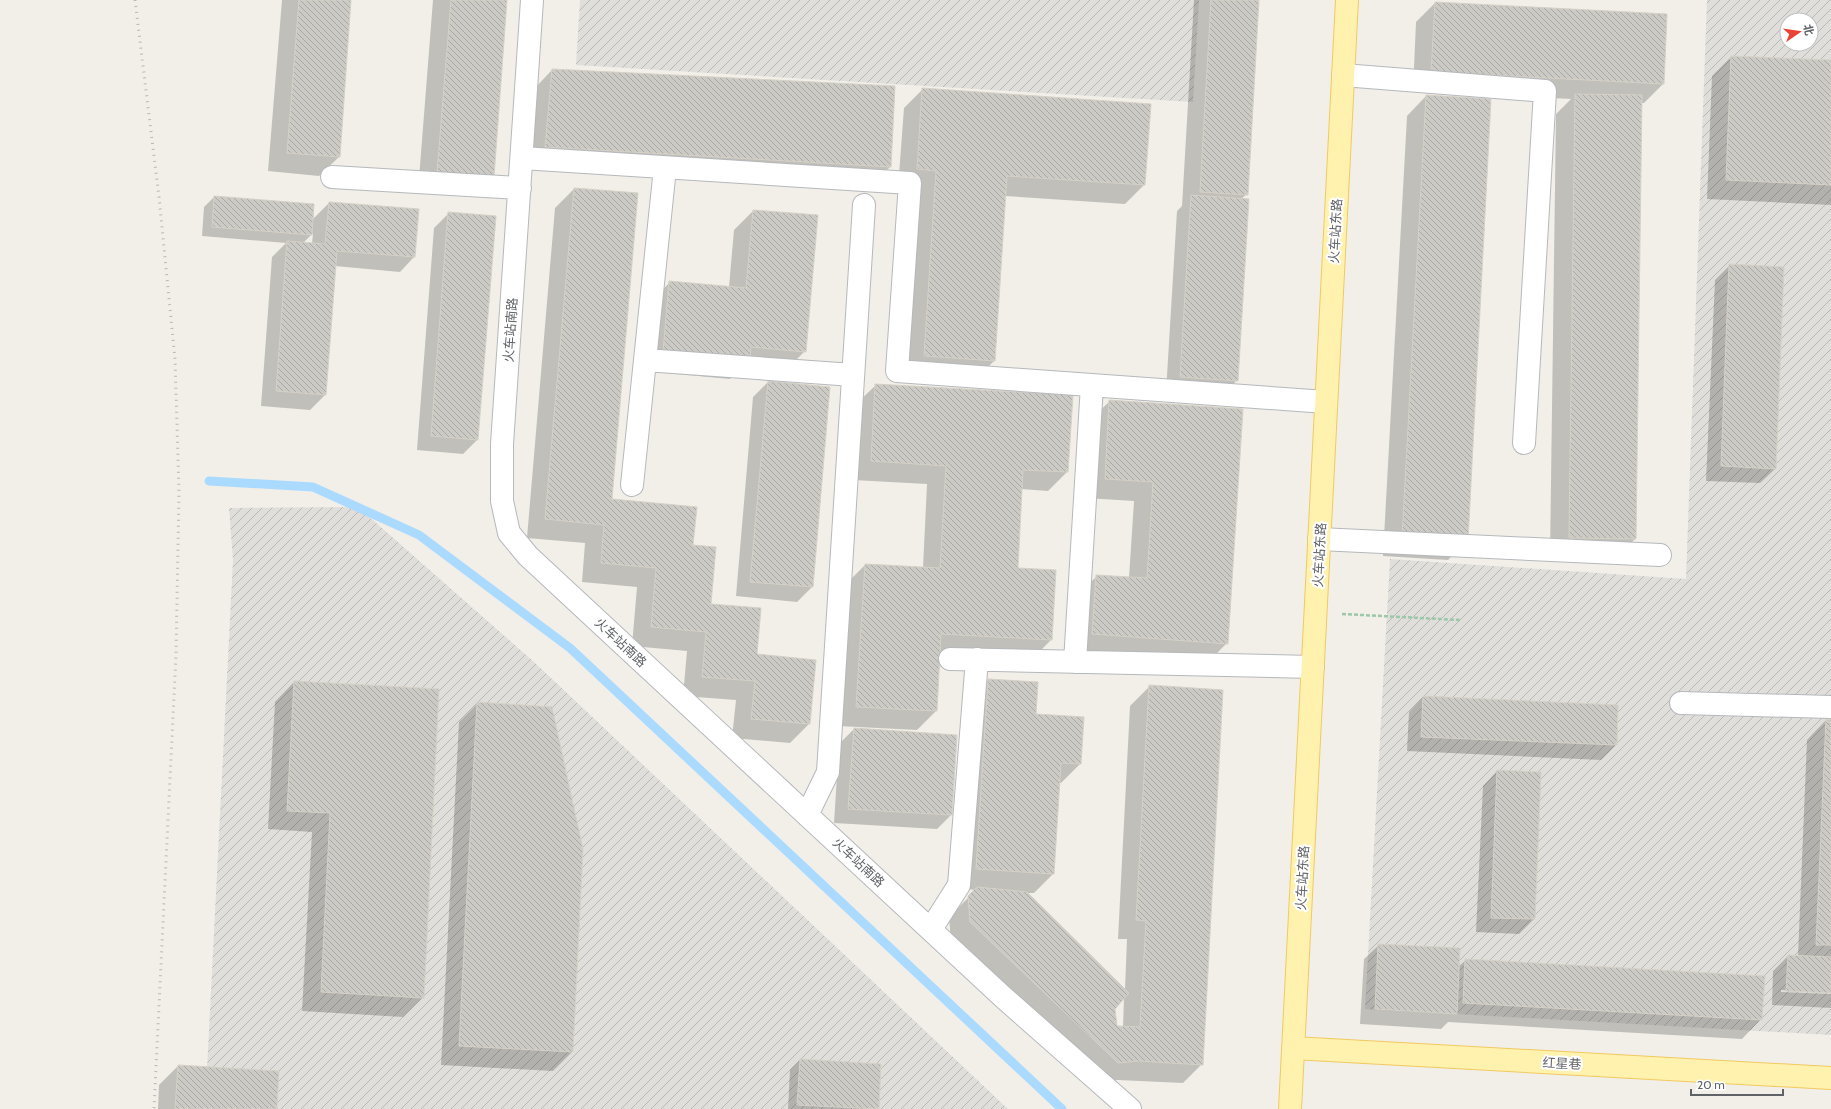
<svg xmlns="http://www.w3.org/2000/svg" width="1831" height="1109" font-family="Cabin,'Noto Sans SC',sans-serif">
	<defs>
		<pattern id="industrial-furrows" width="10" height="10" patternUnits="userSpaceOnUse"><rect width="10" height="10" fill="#e0deda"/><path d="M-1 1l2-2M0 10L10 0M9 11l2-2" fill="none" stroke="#b9b8b5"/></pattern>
		<pattern id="building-back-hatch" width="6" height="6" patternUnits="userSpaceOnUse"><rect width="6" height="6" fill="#cccac5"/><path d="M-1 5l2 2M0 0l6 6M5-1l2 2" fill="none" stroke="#a9a8a4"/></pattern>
	</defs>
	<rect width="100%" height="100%" fill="#f1efe8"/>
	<path fill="url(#industrial-furrows)" fill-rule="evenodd" d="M580 0H1199L1193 102 576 65Z
		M1707 0H1831V1035L1365 1009 1390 559 1686 579ZM1787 20H1811V44H1787Z
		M358 507 534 662 1008 1109H205L233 560 229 508Z"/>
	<path fill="#0003" fill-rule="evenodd" d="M282 0H350L339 157 319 176 268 171Z
		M433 0H506L493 177 418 191Z
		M1194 0H1258L1247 194 1241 199 1237 380 1223 395 1166 392 1177 211 1182 206Z
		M1435 3 1666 15 1663 84 1644 103H1641L1635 539 1616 558 1550 556 1556 114 1571 99 1413 91 1416 22Z
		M1731 57 1831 61V205L1707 199 1712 76Z
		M552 70 890 167 871 186 527 166 533 90Z
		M923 89 1150 105 1144 185 1125 204 1005 196 994 361 975 380 905 375 918 189 898 188 904 108Z
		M1426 96 1467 541 1448 560 1383 556 1407 116Z
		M574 189 611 500 692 546 710 605 756 655 809 724 790 743 732 738 736 700 683 696 687 651 632 646 637 587 582 582 585 543 527 538 555 208Z
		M214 197 312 220 329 203 414 257 400 272 335 266 325 395 310 410 261 406 272 257 286 243 202 236 204 207ZM313 233 312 244 303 243Z
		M753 211 805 351 786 370 742 366 730 379 645 371 651 302 670 282 729 287 734 230Z
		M449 213 478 439 463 454 417 450 434 228Z
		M1730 265 1775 469 1760 483 1706 481 1715 280Z
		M768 382 828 388 812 587 797 602 736 596 753 397Z
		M876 385 1067 472 1048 491 1021 489 1017 569 1051 640 1032 659 939 653 936 711 917 730 838 726 846 584 865 565 923 568 927 484 853 480 856 404Z
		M1110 401 1242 410 1227 643 1208 662 1074 653 1078 595 1097 576 1129 578 1134 501 1086 498 1090 420Z
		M988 680 1035 715 1080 764 1061 783H1059L1053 874 1034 893H1026L1125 990 1127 939H1118L1130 706 1149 687 1202 1064 1183 1083 1118 1080 1099 1081 951 941 949 917 976 890 957 888 969 699ZM1124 997 1123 1027 1117 1026 1114 1009Z
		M294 682 423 997 403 1017 302 1011 312 832 268 829 275 702Z
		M1423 697 1616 745 1601 760 1407 751 1409 712Z
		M478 703 572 1052 553 1071 441 1065 459 722Z
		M1826 720 1831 721V992L1781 990V992L1831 994V1008L1772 1005 1773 971 1788 956H1798L1807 740Z
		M854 729 951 815 937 829 834 823 839 744Z
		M1497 771 1540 773 1534 919 1519 934 1476 932 1483 786Z
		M1379 945 1458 967 1466 960 1761 1019 1742 1039 1448 1022 1441 1029 1360 1024 1364 959Z
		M800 1060 880 1065 878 1109H788L790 1070Z
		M178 1066 276 1109H158L159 1085Z"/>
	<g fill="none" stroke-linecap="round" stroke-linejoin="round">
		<path stroke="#aadaff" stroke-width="9" d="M209 481 313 487 419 535 570 648 1062 1109"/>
	</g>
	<path fill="url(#building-back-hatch)" stroke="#d6d1c6" d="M299 0H351L340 157 287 153Z
		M451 0H507L494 177 437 173Z
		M1211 0H1259L1248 195 1200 192Z
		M1435 2 1667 14 1664 84 1431 72Z
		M1731 56 1831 60V185L1726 180Z
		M552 69 895 86 891 167 545 147Z
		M922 88 1151 104 1145 185 1007 176 995 361 924 356 936 171 917 169Z
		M1575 94 1642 95 1636 539 1569 538Z
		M1426 95 1491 99 1468 541 1402 538Z
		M574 188 638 193 612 499 697 507 693 545 716 547 711 604 761 608 757 654 816 660 810 724 751 719 755 681 702 677 706 632 651 627 656 568 601 563 604 525 545 519Z
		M1191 195 1249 199 1238 381 1180 377Z
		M214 196 314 204 312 235 212 227Z
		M329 202 419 209 415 257 337 251 326 395 276 391 287 241 325 244Z
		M753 210 818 215 806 352 751 347 750 360 663 352 669 281 746 288Z
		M448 212 496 216 478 440 431 436Z
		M1729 264 1784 267 1776 469 1721 466Z
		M768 381 830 387 813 587 750 582Z
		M875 384 1073 395 1068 472 1023 470 1018 568 1056 570 1052 640 941 634 937 711 856 707 865 564 940 568 946 466 871 461Z
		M1109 400 1243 409 1228 644 1092 634 1096 575 1147 578 1153 482 1105 479Z
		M988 679 1038 682 1036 714 1084 717 1081 764 1061 763 1054 874 976 869Z
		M294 681 439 689 424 998 321 992 330 813 287 811Z
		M1149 685 1223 690 1203 1065 1138 1061 1118 1063 970 922 968 896 977 887 1027 892 1129 993 1115 1009 1117 1026 1140 1027 1146 921 1136 920Z
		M1423 696 1618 705 1617 745 1421 737Z
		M477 702 552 707 583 849 573 1052 459 1046Z
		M1826 719 1831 720V945H1816Z
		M854 728 957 735 952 815 848 809Z
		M1497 770 1541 772 1535 919 1491 918Z
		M1378 944 1460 948 1457 1014 1375 1009Z
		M1788 955 1831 957V993L1786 991Z
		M1465 959 1765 976 1762 1020 1463 1003Z
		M800 1059 881 1064 879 1109 797 1105Z
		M178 1065 279 1071 277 1109H175Z"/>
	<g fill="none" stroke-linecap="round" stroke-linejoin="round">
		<g stroke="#b5b8bc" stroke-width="24">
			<path id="minor" d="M532 0 502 444V501L509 533 528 556 1003 997 1130 1109
				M1343 75 1545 91 1524 443
				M522 158 910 183 897 371 1326 402
				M332 177 520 188
				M645 360 853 375
				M632 485 665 168
				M1319 539 1660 555
				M950 659 1313 667
				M1075 662 1092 385
				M1681 703 1831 707
				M807 815 828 772 864 205
				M931 929 959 885 977 659"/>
		</g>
		<g stroke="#f2c960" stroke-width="24">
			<path id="major" d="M1293 1048 1831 1078
				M1290 1109 1347 0"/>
		</g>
		<path stroke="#9cc7a9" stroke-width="2.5" stroke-dasharray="4 2" stroke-linecap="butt" d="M1342 614 1460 620"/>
		<use href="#minor" stroke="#fff" stroke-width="22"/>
		<use href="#major" stroke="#fff2af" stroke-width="22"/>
		<path stroke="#b6b7b8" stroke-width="3" stroke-dasharray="1 5" stroke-linecap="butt" d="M135 0 159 197 175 359 179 491 176 655 154 1109"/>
	</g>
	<g text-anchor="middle" stroke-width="4" stroke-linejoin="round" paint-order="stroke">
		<g font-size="13" fill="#5f6368" stroke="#fff">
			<text transform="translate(1335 231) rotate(-87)" y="5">火车站东路</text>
			<text transform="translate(510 330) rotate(-86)" y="5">火车站南路</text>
			<text transform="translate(1319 555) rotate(-87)" y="5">火车站东路</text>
			<text transform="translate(621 642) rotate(43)" y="5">火车站南路</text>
			<text transform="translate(859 862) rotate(43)" y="5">火车站南路</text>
			<text transform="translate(1302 878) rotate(-87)" y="5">火车站东路</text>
			<text transform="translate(1562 1063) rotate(3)" y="5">红星巷</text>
		</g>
	</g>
	<g transform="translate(1799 32) rotate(77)"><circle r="19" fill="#ffffff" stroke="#bfc1c3"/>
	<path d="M0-3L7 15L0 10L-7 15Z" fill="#ea4335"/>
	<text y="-6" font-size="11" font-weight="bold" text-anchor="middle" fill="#5f6368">北</text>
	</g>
	<path d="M1691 1089v6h92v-6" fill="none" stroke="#5f6368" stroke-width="2"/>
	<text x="1697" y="1089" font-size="12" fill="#5f6368" stroke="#ffffff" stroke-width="3" paint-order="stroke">20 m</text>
</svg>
